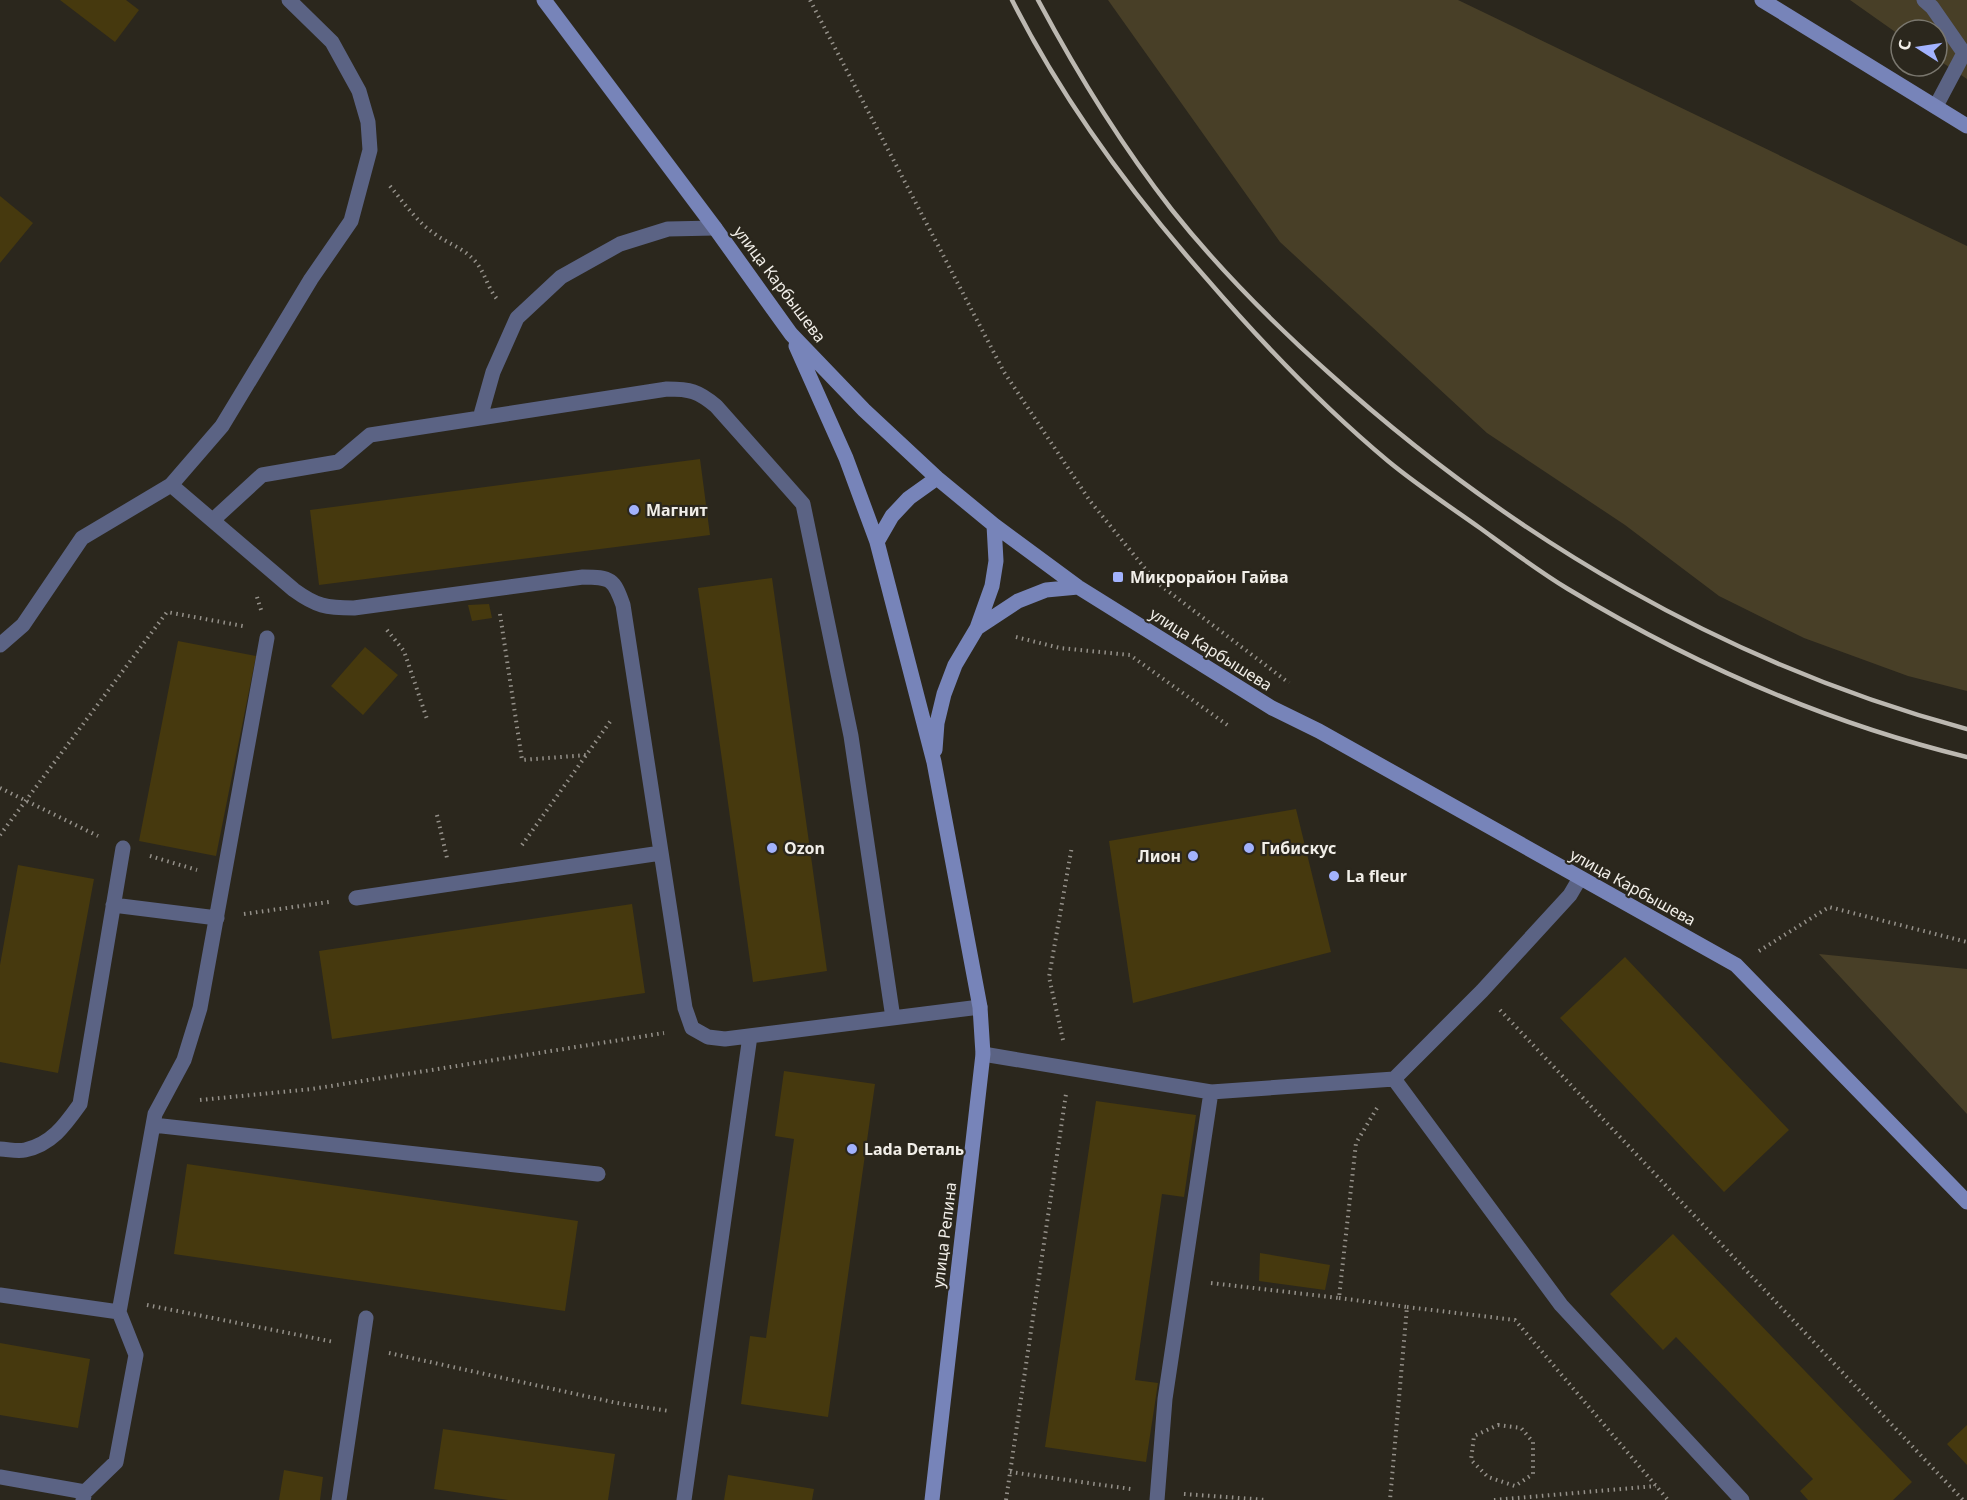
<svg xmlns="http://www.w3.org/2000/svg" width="1967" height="1500" font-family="'Noto Sans',sans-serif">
	<rect width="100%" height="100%" fill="#2b271d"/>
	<path fill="#483f27" d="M1108 0H1458L1967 246V691L1908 676 1804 638 1719 596 1625 525 1487 433 1280 242Z
		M1850 0H1967V79L1937 59V30H1901V36Z
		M1819 954 1967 969V1114Z"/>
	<path fill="#46390e" d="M60 0H126L139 10 115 42Z
		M0 196 33 223 0 263Z
		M700 459 710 535 319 585 310 510Z
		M772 578 827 971 753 982 698 588Z
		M489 604 492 618 472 621 468 605Z
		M178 641 256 656 216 856 139 841Z
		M365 647 398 675 363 715 331 686Z
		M1296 809 1331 952 1133 1003 1109 841Z
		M18 865 94 879 58 1073 0 1062V965Z
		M632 904 645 993 332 1039 319 951Z
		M1625 957 1789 1130 1724 1192 1560 1018Z
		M784 1071 875 1084 828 1417 741 1404 750 1336 766 1338 794 1139 775 1136Z
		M1096 1101 1196 1115 1184 1197 1162 1194 1135 1380 1158 1383 1146 1462 1045 1447Z
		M187 1164 578 1221 565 1311 174 1254Z
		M1673 1234 1912 1482 1893 1500H1808L1800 1491 1813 1479 1676 1337 1663 1350 1610 1294Z
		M1260 1253 1330 1265 1325 1290 1259 1281Z
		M0 1343 90 1359 78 1428 0 1415Z
		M1967 1425V1465L1947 1444Z
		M443 1429 615 1454 608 1500H508L434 1489Z
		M284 1470 323 1477 320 1500H279Z
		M728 1475 814 1489 812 1500H724Z"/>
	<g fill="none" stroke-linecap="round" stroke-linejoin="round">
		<path stroke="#95918a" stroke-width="4" stroke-dasharray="1.5 4.5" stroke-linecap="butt" d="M810 0 1004 372 1090 501 1156 582 1289 683
			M390 186C404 203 417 222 435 234 448 244 462 247 474 260 485 271 487 288 498 300
			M257 597 262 613
			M500 614 522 760 587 755
			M387 630 404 651 427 719
			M1016 637 1060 648 1130 655 1230 727
			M0 788 98 836
			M437 815 447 858
			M0 835 167 612 243 626
			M522 845 612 719
			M150 856 197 870
			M244 914 329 902
			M1759 951 1829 907 1967 942
			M1500 1010 1963 1500
			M1063 1040 1049 977 1072 846
			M200 1100 312 1089 664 1033
			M1211 1283 1339 1298 1356 1143 1377 1108
			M1339 1298 1407 1307 1390 1500
			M147 1305 334 1342
			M1407 1307 1515 1320 1668 1500
			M389 1353 617 1403 669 1411
			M1498 1425 1521 1428 1533 1442V1474L1515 1486 1488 1477 1471 1460 1474 1436Z
			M1010 1472 1131 1489
			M1184 1494 1267 1500
			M1006 1500 1066 1094
			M1494 1500 1656 1486"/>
		<path stroke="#5b6384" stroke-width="15" d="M1924 0 1932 7 1964 53 1936 106
			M480 418 493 372 517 318 561 277 620 244 668 229 715 228
			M171 485 294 590C316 606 326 608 354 608L583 577C611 577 614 579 623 605L685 1008 692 1028 708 1037 725 1039 980 1007
			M213 520 262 475 338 462 370 435 667 389C690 389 698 391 716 406L803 504 851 736 893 1018
			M0 645 23 625 82 538 171 485 222 426 311 279 351 221 370 150 368 122 359 91 332 42 289 0
			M356 898 661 853
			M113 905 217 918
			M983 1054 1211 1092 1394 1079 1561 1305 1742 1500
			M1394 1079 1482 991 1570 895 1580 878
			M153 1125 598 1174
			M0 1149C8 1149 17 1152 25 1150 52 1144 65 1125 80 1104L123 848
			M0 1295 119 1312
			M0 1477 85 1492
			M83 1500 85 1492 116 1462 136 1355 119 1312 155 1114 184 1060 200 1008 267 638
			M339 1500 366 1318
			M684 1500 750 1036
			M1157 1500 1165 1399 1211 1092"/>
		<path stroke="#7784b9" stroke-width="15" d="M544 0 715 228 791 334 864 410 937 478 994 525 1078 587 1272 708 1319 731 1736 965 1967 1202
			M1762 0 1967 126
			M796 346 846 458 877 542 934 762 980 1007 983 1054 932 1500
			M877 542 892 516 909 498 937 478
			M977 628 1018 601 1046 590 1078 587
			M935 750 937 723 944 694 955 665 977 628 992 586 996 561 994 525"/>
		<path stroke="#bcb8b1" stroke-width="4.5" d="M1012 0C1063 101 1131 193 1206 278 1262 343 1322 406 1388 461 1417 485 1449 506 1480 528 1509 549 1537 570 1568 589 1691 663 1827 723 1967 757
			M1038 0C1077 73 1121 145 1172 210 1219 269 1273 323 1329 373 1512 538 1728 665 1967 729"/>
	</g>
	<g fill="#a2b2fd" stroke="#2b271d" stroke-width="2">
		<circle cx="634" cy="510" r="6"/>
		<rect x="1112" y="571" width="12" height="12" rx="3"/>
		<circle cx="772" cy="848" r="6"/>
		<circle cx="1249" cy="848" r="6"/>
		<circle cx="1193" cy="856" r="6"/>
		<circle cx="1334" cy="876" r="6"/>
		<circle cx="852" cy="1149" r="6"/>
	</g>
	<g text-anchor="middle" stroke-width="4.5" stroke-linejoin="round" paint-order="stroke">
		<g font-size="16" fill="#f1eee8" stroke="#2b271d">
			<text transform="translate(780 284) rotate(53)" y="6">улица Карбышева</text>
			<text transform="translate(1211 649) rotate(32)" y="6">улица Карбышева</text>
			<text transform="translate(1633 887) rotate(29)" y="6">улица Карбышева</text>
			<text transform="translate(944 1235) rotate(-83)" y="6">улица Репина</text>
		</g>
		<g font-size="16" font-weight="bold" fill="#f1eee8" stroke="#2b271d" text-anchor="start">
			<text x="646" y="516">Магнит</text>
			<text x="1130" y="583">Микрорайон Гайва</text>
			<text x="784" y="854">Ozon</text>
			<text x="1261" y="854">Гибискус</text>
			<text x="1181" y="862" text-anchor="end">Лион</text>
			<text x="1346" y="882">La fleur</text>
			<text x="864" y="1155">Lada Dеталь</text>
		</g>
	</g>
	<g transform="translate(1919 48) rotate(282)"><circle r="28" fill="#2b271d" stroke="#7a776e" stroke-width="1.5"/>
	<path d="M0-4.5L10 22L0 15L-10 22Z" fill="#a2b2fd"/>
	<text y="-9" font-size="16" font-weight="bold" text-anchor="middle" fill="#f1eee8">С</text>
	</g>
</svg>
